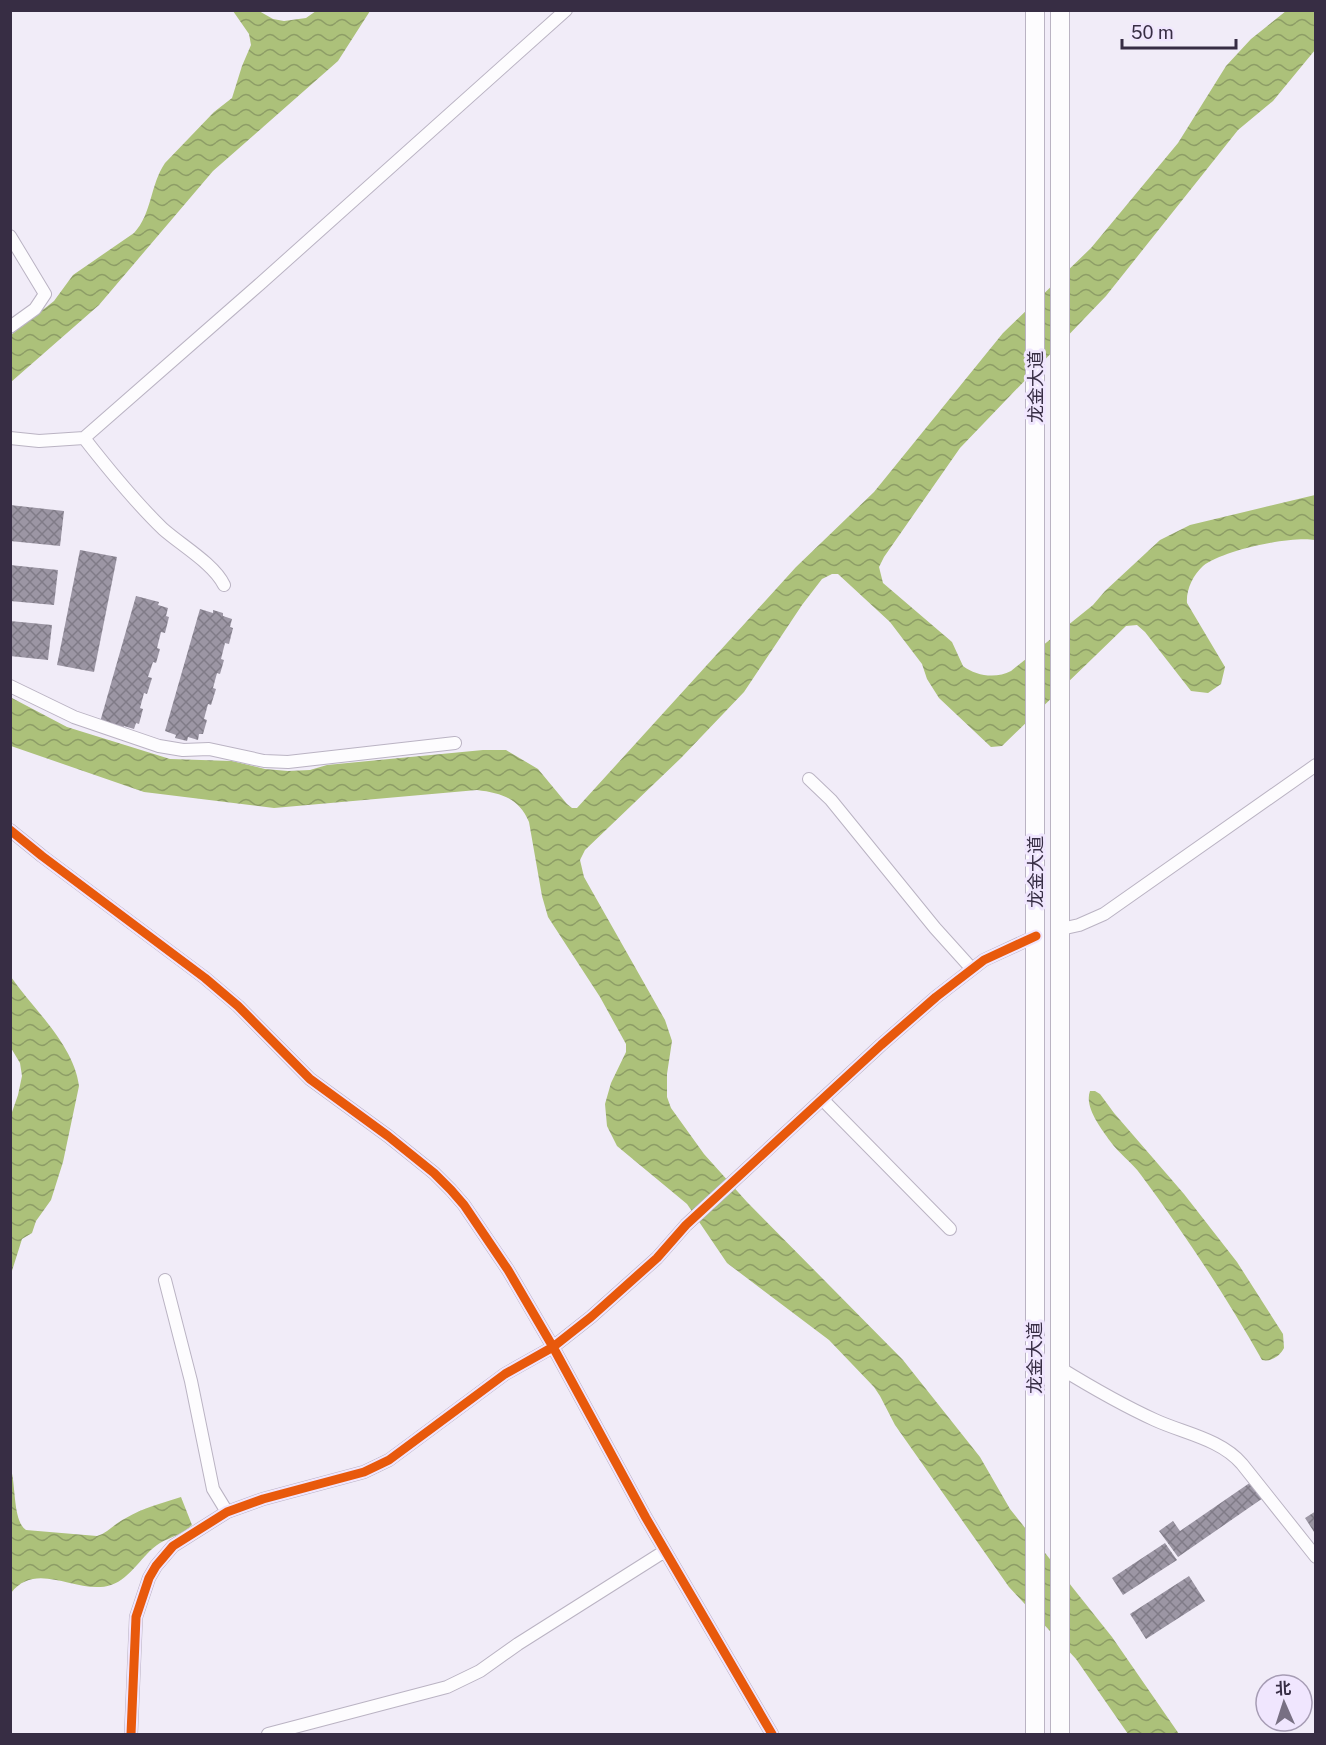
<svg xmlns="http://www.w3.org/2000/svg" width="1326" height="1745" font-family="'Public Sans','Noto Sans SC',sans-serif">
	<defs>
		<pattern id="water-waves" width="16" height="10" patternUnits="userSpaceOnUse" patternTransform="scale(1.5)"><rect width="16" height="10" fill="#acc17a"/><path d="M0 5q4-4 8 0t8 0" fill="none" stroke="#8d9d66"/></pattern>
		<pattern id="building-cross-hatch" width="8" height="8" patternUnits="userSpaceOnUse" patternTransform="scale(1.5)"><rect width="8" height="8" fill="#9c96a4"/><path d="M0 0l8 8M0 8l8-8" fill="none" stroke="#807b87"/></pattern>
	</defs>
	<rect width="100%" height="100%" fill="#f1ecf8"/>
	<path fill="url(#water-waves)" d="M233 11H259L273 19 284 21 306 18 316 11H370L338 61 213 171 99 305 11 382V335L54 301 73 275 134 233C152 214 150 185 165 163L214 112 232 98 242 66 251 45 249 34Z
		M1286 11H1315V50L1273 101 1238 130 1106 296 960 448 884 557 879 567 883 583 952 642 963 666C976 676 996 679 1011 671L1093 605 1105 591 1160 540 1190 525 1315 495V540C1290 536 1224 550 1203 566 1193 575 1186 590 1187 603L1225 667 1221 684 1208 693 1191 691 1145 632 1137 625 1126 626 1002 746 991 747 939 698 927 679 922 664 890 622 838 574H832L822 579 802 605 744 692 681 758 585 850 580 860 584 877 665 1020 672 1041 667 1074V1097L671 1108 704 1154 747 1202 903 1360 980 1457 1010 1509 1112 1637 1179 1734H1128L1076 1659 1009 1587 895 1425 880 1396 874 1387 829 1340 727 1263 687 1204 617 1146 607 1126 605 1104 611 1083 626 1052V1044L600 997 548 917 542 896 529 822C519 798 501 793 477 790L274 808 144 792 11 746 10 697 67 727 170 759 232 761 265 769 288 771 310 770 327 765 483 750H506L538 769 567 804 572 808H577L796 567 874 492 1003 333 1091 248 1178 143 1226 66 1251 39Z
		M11 977C34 1010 74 1045 79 1086L63 1162 51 1200 36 1221 32 1233 22 1239 11 1274V1115L18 1095 22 1076 20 1063 11 1048Z
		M1090 1091H1095L1100 1094 1114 1113 1184 1194 1237 1262 1283 1334 1284 1348C1280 1356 1271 1362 1262 1360 1226 1296 1184 1233 1141 1175 1132 1162 1118 1153 1110 1141 1101 1128 1084 1107 1090 1091Z
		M11 1469C16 1487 13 1521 26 1530L97 1536C108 1533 115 1523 126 1518 143 1508 162 1503 181 1497L192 1525C183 1534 171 1537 160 1543 142 1554 132 1578 111 1585 78 1596 37 1559 11 1593Z"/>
	<path fill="url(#building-cross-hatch)" d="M10 505 64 511 60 546 10 541Z
		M80 550 117 557 94 672 57 665Z
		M10 565 58 570 54 605 10 601Z
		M136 596 159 602 158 605 168 608 166 616 169 617 165 633 161 632 157 648 160 649 156 663 153 662 148 677 152 678 147 694 144 693 140 708 143 709 139 724 136 723 134 729 124 726 123 729 100 722Z
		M200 609 213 613V610L223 613V616L232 619 230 627 233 628 229 644 225 643 221 659 224 660 220 674 217 673 213 688 216 689 211 705 208 704 204 719 207 720 203 734H199L198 740 188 737 187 741 175 738 176 735 165 731Z
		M10 621 52 625 48 660 10 656Z
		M1251 1482 1263 1498 1178 1557 1159 1531 1173 1521 1180 1531Z
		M1316 1511V1535L1305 1518Z
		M1165 1543 1177 1560 1123 1595 1112 1578Z
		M1189 1576 1205 1601 1146 1639 1130 1614Z"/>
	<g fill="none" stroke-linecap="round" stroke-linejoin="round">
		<g stroke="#bab3c3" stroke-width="14">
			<path id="minor" d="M10 236 45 294 35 309 10 327
				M10 438 39 441 84 438 261 283 566 10
				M84 438C109 470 134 501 163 529 181 545 214 564 224 585
				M10 686 74 717 159 746 183 750 209 749 264 761 288 762 455 743
				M809 779 831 800 935 928 972 969
				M10 830 42 856 205 978 238 1006 310 1079 388 1136 434 1173 451 1190 464 1205 508 1270 553 1347 646 1518 772 1734
				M1061 929 1079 925 1104 914 1316 765
				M822 1099 950 1229
				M165 1280 191 1381 213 1489 227 1512
				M1060 1368C1091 1387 1122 1405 1155 1420 1183 1433 1221 1439 1242 1464L1316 1557
				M131 1734 136 1617 149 1578 156 1566 173 1546 227 1512 263 1499 364 1472 389 1460 505 1374 553 1347 591 1317 657 1258 686 1225 881 1045 936 997 984 960 1036 936
				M268 1734 447 1687 480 1671 518 1644 665 1551"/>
		</g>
		<g stroke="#bab3c3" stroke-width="20">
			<path id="primary" d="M1035 1734V10
				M1060 1734V10"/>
		</g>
		<use href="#minor" stroke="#fdfcfe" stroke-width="12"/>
		<use href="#primary" stroke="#fdfcfe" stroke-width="18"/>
		<g stroke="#f0e6fe" stroke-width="13">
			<path id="cycleway" d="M10 830 42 856 205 978 238 1006 310 1079 388 1136 434 1173 451 1190 464 1205 508 1270 553 1347 646 1518 772 1734
				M131 1734 136 1617 149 1578 156 1566 173 1546 227 1512 263 1499 364 1472 389 1460 505 1374 553 1347 591 1317 657 1258 686 1225 881 1045 936 997 984 960 1036 936"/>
		</g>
		<use href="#cycleway" stroke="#e8590c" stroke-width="9"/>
	</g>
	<g text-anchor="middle" stroke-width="6" stroke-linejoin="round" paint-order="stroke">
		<g font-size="18" fill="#372d44" stroke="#f0e6fe">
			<text transform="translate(1036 387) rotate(-90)" y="6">龙金大道</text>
			<text transform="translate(1036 872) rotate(-90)" y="6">龙金大道</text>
			<text transform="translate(1035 1358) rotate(-90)" y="6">龙金大道</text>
		</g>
	</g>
	<rect width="1326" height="1745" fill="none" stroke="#372d44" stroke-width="24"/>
	<g transform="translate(1284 1703) rotate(357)"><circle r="28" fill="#f0e6fe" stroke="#a69cb4" stroke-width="1.5"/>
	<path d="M0-4.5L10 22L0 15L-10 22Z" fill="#787083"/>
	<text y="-9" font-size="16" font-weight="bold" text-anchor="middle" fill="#372d44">北</text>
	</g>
	<path d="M1122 39v9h114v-9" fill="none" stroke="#372d44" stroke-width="3"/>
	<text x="1131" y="39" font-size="18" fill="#372d44" stroke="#f0e6fe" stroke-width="4.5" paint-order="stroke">50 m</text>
</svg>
